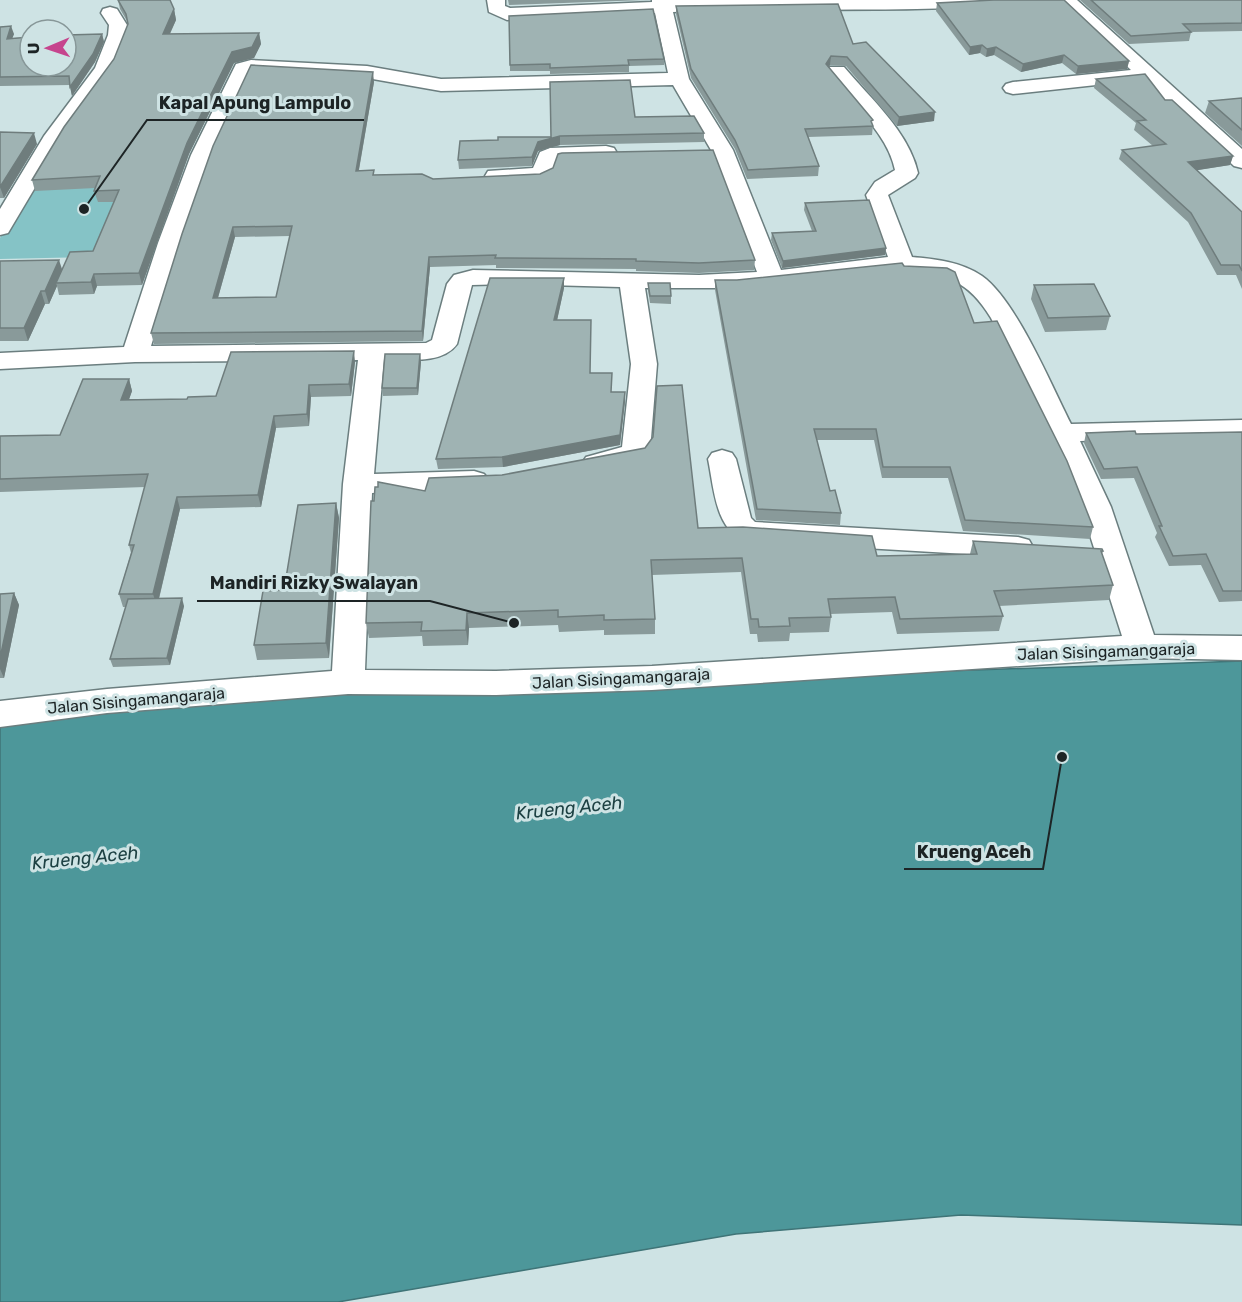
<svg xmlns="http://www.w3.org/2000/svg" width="1242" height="1302" font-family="Rubik,sans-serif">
	<rect width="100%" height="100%" fill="#cee3e4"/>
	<path fill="#85c3c6" d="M165 178 136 256 0 259V238L29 181Z"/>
	<path fill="#4d979a" stroke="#3f7477" stroke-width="1.5" d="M1242 661V1225L961 1215 736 1234 338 1302H0V724L326 692Z"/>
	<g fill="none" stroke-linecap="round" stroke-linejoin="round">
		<g stroke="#6b7e7f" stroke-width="3">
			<path id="minor" d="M487 0H505V6L510 8 652 2V0H1018L1015 4 1009 5C897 13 785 7 673 12L689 79 733 150 781 270 888 257 866 195 875 182 895 170C887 131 849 103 827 71L830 67H844C870 98 909 132 918 173L915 178 888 195 912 257C935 259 962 262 982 276 1016 300 1051 385 1071 424L1242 420V436L1080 441 1111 507 1154 635 1242 636V660L1141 658 652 690 496 695 348 694 107 713 0 727V701L107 689 332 671 343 484 358 360 135 362 0 369V353L124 347 158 243 191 155 236 64 251 60 367 66 441 79 668 73 655 13 507 20 489 12ZM251 72 367 78 441 91 673 85 711 150 757 272 699 275 473 270 454 275 447 284 432 340 426 343 151 346 182 243 213 155ZM904 271C946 274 968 280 991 318L1057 453 1081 507 1122 636 652 666 496 671 365 670 372 493 474 489 484 486 489 480 484 474 474 471 374 474 384 359C407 359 442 365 457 344L472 285 511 284 620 287 631 364 622 447 586 457 582 463 586 469C605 474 639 468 650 451L657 364 645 288H736L847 275Z
				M1057 0H1077L1242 149V168L1234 166 1142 80 1013 94 1006 92 1003 88 1006 84 1013 82 1131 70Z
				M110 7 117 9 127 25 128 35 115 69 65 137 8 233 0 235V209L44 136 95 68 108 35 109 25 101 13 103 9Z
				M606 146 614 148 617 153 614 158 557 161 548 179C530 183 506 185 488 181L485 176 488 171 533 168 540 152 550 148Z
				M722 450 732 453 736 459 751 518 755 522 1018 537 1029 540 1033 547 1029 554 1018 557 747 541C715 532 714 487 708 459L712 453Z"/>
		</g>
		<use href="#minor" fill="#fff" fill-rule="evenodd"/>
	</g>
	<path fill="#899a9a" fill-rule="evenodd" d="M118 0 174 9 176 20 170 34 259 33 261 44 254 58 234 63 189 154 142 285 97 286 94 294 59 295 57 286 49 304H45L28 341H0V261L62 269 93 251 114 202H98L94 191 95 188 35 191 32 180 114 59 128 24 127 21 120 9Z
		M508 0H645L509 5Z
		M1080 0H1242V31L1191 32 1189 41 1129 44Z
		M937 3 1129 61 1127 69 1076 74 1062 63 1021 72 994 55 986 57 980 53 969 55 936 11Z
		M676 6 853 44 934 121 897 126 846 66 830 65 829 67 873 125 872 135 808 137 819 166 818 176 747 179 735 149 691 78 676 14Z
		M509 16 664 59V65L629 66V72L550 74V71H510Z
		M0 27 14 34 12 38 102 34 104 42 95 62 72 96 70 85 0 86Z
		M1096 79 1165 100 1233 156 1230 165 1197 170 1242 212V289L1236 275H1217L1188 222 1119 159 1122 150 1153 146 1134 130 1136 123 1094 88Z
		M374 82 359 170H374V175L433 179 755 260 754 270 699 273 636 271V269L496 268V265L430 267 423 341 154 344 151 333 182 234ZM290 236 276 297 218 298 235 237Z
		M1242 98V146L1205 113 1209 101Z
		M635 117 704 133V142L560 145 538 151 532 166 459 169 458 160 498 140 551 137Z
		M0 132 37 144 4 198H0Z
		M805 203 886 248 885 255 782 268 771 240 772 233 812 231 804 210Z
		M904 266 974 323 1093 527 1090 539 963 531 948 478H882L874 440H817L830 491 841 513 840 525 756 520 715 290V280H737Z
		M564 278V288L557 320 591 373 612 392H625V401L620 445 503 467 438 469 436 459Z
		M648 283 671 296V304L650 303 648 290Z
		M1034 285 1110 316 1106 330 1045 332 1031 299Z
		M355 362 351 396 311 397 309 426 276 428 261 507 180 509 159 599 184 606 170 665 113 667 110 659 126 607H123L119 594 131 553 129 545 145 487 0 492V436L60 435 129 379 132 391 129 399H187L216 396Z
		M421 362 418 395 383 396 382 388Z
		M1242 432V601L1219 602 1201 565 1169 566 1155 537 1157 533 1134 478 1101 479 1084 443 1086 433 1136 434Z
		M425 491 698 528 877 556 970 554 973 541 1103 551 1102 554 1113 585 1109 600 999 606 1003 616 999 631 897 634 892 612 830 614 831 617 829 632 790 633 789 641 758 642 757 634H750L741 572 652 575 655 619V634L604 635V630L559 632 558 625 469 628 468 645 423 646 422 636 369 638 366 623Z
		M336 503 339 518 329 658 257 660 254 645 284 590Z
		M14 593 19 605 4 678H0V594Z"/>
	<path fill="#6f7d7d" d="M174 9 176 20 165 44 163 34Z
		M11 26 14 34 9 47 7 39Z
		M259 33 261 44 254 58 234 63 189 154 142 285 139 273 187 143 232 52Z
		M102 34 104 42 95 62 72 96 70 87Z
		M982 45 980 53 969 55 970 47Z
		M996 47 994 55 986 57 987 49Z
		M1064 55 1062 63 1021 72 1023 64Z
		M831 56 830 65 825 72 826 64Z
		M1129 61 1127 69 1076 74 1078 66Z
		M373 72 374 82 357 180 356 171Z
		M935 112 934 121 897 126 899 117Z
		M34 133 37 144 4 198 0 187Z
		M560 136V145L538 151 532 166V157L538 142Z
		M1233 156 1230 165 1186 172 1188 162Z
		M233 227 235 237 215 308 213 298Z
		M886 248 885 255 782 268 783 261Z
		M429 257 430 267 423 341 422 331Z
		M59 260 63 272 56 283 57 286 49 304 45 291Z
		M94 274 97 286 94 294 91 282Z
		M564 278V288L555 330 554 320Z
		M41 291 45 304 28 341 24 328Z
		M354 351 355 362 351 396 349 384Z
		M420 354 421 362 418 395 417 388Z
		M129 379 132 391 125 411 121 400Z
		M309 385 311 397 309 426 307 414Z
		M625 392V401L620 445 503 467 502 457Z
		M274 416 276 428 261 507 258 495Z
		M177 497 180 509 157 606 153 594Z
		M336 503 339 518 329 658 326 643Z
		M14 593 19 605 4 678 0 669V658Z
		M182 598 184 606 170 665 167 658Z
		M467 613 469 628 468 645 466 630Z"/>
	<path fill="#9fb3b3" stroke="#6f7d7d" stroke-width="1.5" fill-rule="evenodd" d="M118 0H170L174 9 163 34 259 33 252 47 232 52 187 143 139 273 94 274 91 282 56 283 70 252 93 251 119 190 94 191 100 176 32 180 64 127 114 59 128 24 126 14Z
		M994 0H1064L1129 61 1078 66 1064 55 1023 64 996 47 987 49 982 45 970 47 937 3Z
		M1091 0H1242V23L1183 24 1191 32 1131 36Z
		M838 4 853 44 866 42 935 112 899 117 847 57 831 56 826 64 873 120 871 121 873 126 805 129 819 166 748 170 735 140 691 69 676 6Z
		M653 9 664 59 628 60 629 65 550 68V64L510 65 509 16Z
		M11 26 7 39 30 37V66H66V35L102 34 93 54 70 87 69 76 0 77V27Z
		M251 65 373 72 356 171 374 170 373 175 422 174 433 179 540 174 553 168 558 154 562 153 713 150 755 260 699 263 636 261V259L495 258 496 255 429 257 422 331 151 333 182 234 213 146ZM292 226 276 297 213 298 233 227Z
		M1145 74 1165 100H1172L1233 156 1188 162 1242 212V271L1239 265H1221L1191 213 1122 150 1166 144 1137 121 1146 120 1096 79Z
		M630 80 635 117 694 116 704 133 560 136 538 142 532 157 458 160 460 141 498 140V137H551L550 82Z
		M1242 98V130L1209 101Z
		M0 132 34 133 0 187Z
		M869 200 886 248 783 261 772 233 816 231 805 203Z
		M59 260 45 291H41L24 328H0V261Z
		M902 263 904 266 947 268 955 272 974 323 997 321 1067 461 1093 527 965 520 950 467H883L876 429H814L830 491 835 490 841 513 757 509 715 280H737Z
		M490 278H564L554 320H591L590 373H612L611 392H625L620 435 502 457 436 459Z
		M648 283H670L671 296H650Z
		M1094 284 1110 316 1048 318 1034 285Z
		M354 351 349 384 309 385 307 414 274 416 258 495 177 497 153 594H119L134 545H129L148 474 0 479V436L60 435 83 379H129L121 400 187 399 188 397 216 396 231 352Z
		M385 354H420L417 388H382Z
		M682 385 698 528 743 527 872 536 877 556 977 554 973 541 1102 549 1103 551H1101L1113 585 994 591 1003 616 900 619 895 597 828 599 831 617 789 618 790 626 759 627 758 619H751L742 558 651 560 655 619 604 620V615L558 617V610L467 613 466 630 421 631 422 622 366 623 371 501H374L375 487H378V482L425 491 429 478 502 475 645 448 653 437 657 386Z
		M1135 431 1136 434 1242 432V591H1223L1206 554 1173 556 1159 526H1162L1137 467 1104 469 1086 433Z
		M336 503 326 643 254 645 263 591 284 590 298 505Z
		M14 593 0 658V594Z
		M182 598 167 658 110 659 128 599Z"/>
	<g text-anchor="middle" stroke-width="6" stroke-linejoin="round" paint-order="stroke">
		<g font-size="16" fill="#1d2425" stroke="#cee3e4">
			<text transform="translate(1106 651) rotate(-2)" y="6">Jalan Sisingamangaraja</text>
			<text transform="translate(621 678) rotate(-3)" y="6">Jalan Sisingamangaraja</text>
			<text transform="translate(136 700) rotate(-5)" y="6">Jalan Sisingamangaraja</text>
		</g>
		<g font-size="18" font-style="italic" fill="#1d4143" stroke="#cee3e4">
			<text transform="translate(569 808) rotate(-6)" y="6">Krueng Aceh</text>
			<text transform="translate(85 858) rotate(-6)" y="6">Krueng Aceh</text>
		</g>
	</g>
	<path fill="none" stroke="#1d2425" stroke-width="2" d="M84 209L147 120H364M514 623L430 601H197M1062 757L1043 869H904"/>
	<g fill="#1d2425" stroke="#cee3e4" stroke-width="2">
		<circle cx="84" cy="209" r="6"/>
		<circle cx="514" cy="623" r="6"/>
		<circle cx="1062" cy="757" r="6"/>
	</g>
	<g font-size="18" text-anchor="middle" font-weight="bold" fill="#1d2425" stroke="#cee3e4" stroke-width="6" stroke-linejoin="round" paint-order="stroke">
		<text x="255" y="109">Kapal Apung Lampulo</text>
		<text x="314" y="589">Mandiri Rizky Swalayan</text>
		<text x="974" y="858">Krueng Aceh</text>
	</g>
	<g transform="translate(48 48) rotate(268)"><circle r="28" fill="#cee3e4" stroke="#879798" stroke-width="1.5"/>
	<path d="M0-4.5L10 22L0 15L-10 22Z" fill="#c6448d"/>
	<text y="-9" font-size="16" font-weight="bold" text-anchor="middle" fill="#1d2425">U</text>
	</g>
</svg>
